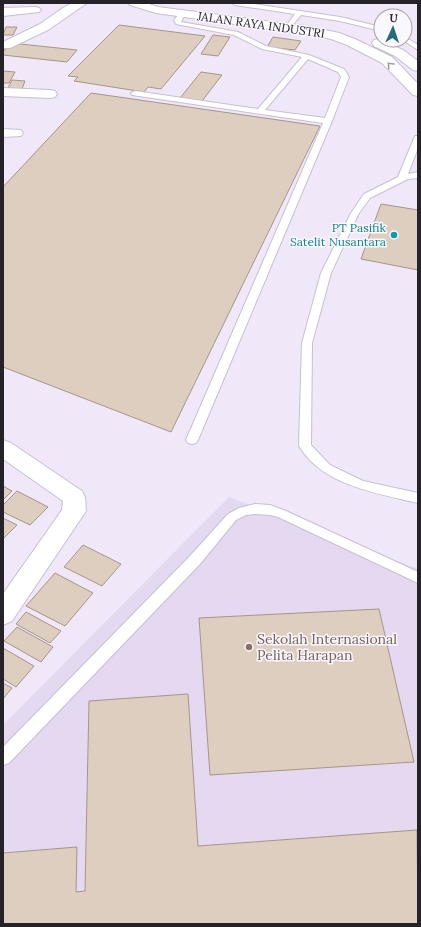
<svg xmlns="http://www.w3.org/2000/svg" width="421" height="927" font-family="Lora,serif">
	<rect width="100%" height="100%" fill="#f0e7f9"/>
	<path fill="#e5d8f1" d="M229 497 418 569V924H3V725Z"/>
	<path fill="#decec0" stroke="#a59689" d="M119 25 205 36 161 89 148 87 144 92 74 81 78 77 68 76Z
		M6 27H17L13 35H3Z
		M213 35 230 37 218 56 201 54Z
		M273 37 301 41 295 50 267 47Z
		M11 43 77 50 67 62 3 55V52Z
		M3 71 15 72 9 83H3Z
		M201 72 222 75 202 101 180 98Z
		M12 80 25 81 22 89 8 88Z
		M91 93 320 126 171 432 3 367V187Z
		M381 204 418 210V270L361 259Z
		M3 486 12 491 3 500Z
		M17 491 48 507 30 525 3 512V505Z
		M3 518 17 525 3 539Z
		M83 545 121 564 102 586 64 567Z
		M55 573 93 593 65 626 26 606Z
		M379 609 414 762 210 775 199 618Z
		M26 612 61 631 50 643 16 624Z
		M17 627 53 647 41 662 4 641Z
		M3 648 34 666 16 687 3 679Z
		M3 683 12 688 3 699Z
		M188 694 198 846 417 830 418 924H3V853L77 847 76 892 85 891 89 701Z"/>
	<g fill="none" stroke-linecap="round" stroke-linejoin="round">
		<g stroke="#c8bfd1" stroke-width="2">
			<path id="lane" d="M232 3H247L340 17 381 27V31L340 21 301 15 290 28 288 29 285 27 295 14 235 5Z
				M180 13 185 14 181 22 238 32 266 46 309 55 344 69 349 77 332 121 198 440 196 443 192 444 188 443 186 440 323 123 132 95 131 93 135 91 258 109 302 57 262 49 234 35 176 24 174 20ZM308 59 338 72 341 77 325 118 265 110Z
				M405 37 418 45V50L404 41 386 48 383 46 395 40H405Z
				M415 136H418V148L408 174 418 172V178L408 179 370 198 359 213 331 273 312 343 311 445 330 465 363 481 418 493V503C377 493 323 486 299 446L302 343 321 273 351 213 364 194 398 177Z
				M255 504 270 505 286 511 418 572V583L278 517 270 515 255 514 246 515 236 520 200 564 9 763 3 765V747L190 556 228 514 239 508Z"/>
		</g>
		<g stroke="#c8bfd1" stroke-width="2">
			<path id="street" d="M72 3H87L48 30 10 48H3V42L40 24 63 8Z
				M128 3H146L158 7 312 27 339 33 355 39 392 57 418 84V96L413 95 382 63 347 45 331 39 312 35 156 13 130 5Z
				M35 7 39 8 41 10 39 12 3 16V8Z
				M378 39 403 50 418 61V71L413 70 395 56 374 46 372 43 374 40Z
				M3 88 50 90 55 91 57 94 55 97 50 98 3 96Z
				M3 129 21 130 23 133 21 136 3 137Z
				M3 440 11 443 82 491 85 497 86 511 12 621 3 625V594L62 510 63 501 3 459Z"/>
		</g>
		<use href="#lane" fill="#fff" fill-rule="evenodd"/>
		<use href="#street" fill="#fff" fill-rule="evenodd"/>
	</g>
	<defs><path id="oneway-chevron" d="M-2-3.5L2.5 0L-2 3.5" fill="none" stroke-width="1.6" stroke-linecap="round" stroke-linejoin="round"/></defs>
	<use stroke="#9d9c9f" href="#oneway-chevron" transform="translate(390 65) rotate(-133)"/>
	<circle fill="#0f9aa8" stroke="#faf7fe" stroke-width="1.5" cx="394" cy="235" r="4"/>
	<circle fill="#8d6e63" stroke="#faf7fe" stroke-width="1.5" cx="249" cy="647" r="4"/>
	<g text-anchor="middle" stroke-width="3" stroke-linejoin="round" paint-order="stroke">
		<g font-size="12" fill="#252229" stroke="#faf7fe">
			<text transform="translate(261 25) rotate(8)" y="4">JALAN RAYA INDUSTRI</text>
		</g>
		<g font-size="12" fill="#0d838f" stroke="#faf7fe" text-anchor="end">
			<text x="386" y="232">PT Pasifik<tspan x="386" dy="14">Satelit Nusantara</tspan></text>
		</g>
		<g font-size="14" fill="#785e54" stroke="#faf7fe" text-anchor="start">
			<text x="257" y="644">Sekolah Internasional<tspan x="257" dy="16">Pelita Harapan</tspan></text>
		</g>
	</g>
	<rect width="421" height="927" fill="none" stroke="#252229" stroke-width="8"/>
	<g transform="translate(393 28) rotate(3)"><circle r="19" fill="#faf7fe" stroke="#a5a2a9"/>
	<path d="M0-3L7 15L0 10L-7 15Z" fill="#256c7a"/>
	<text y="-6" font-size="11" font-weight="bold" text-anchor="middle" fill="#252229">U</text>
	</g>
</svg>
